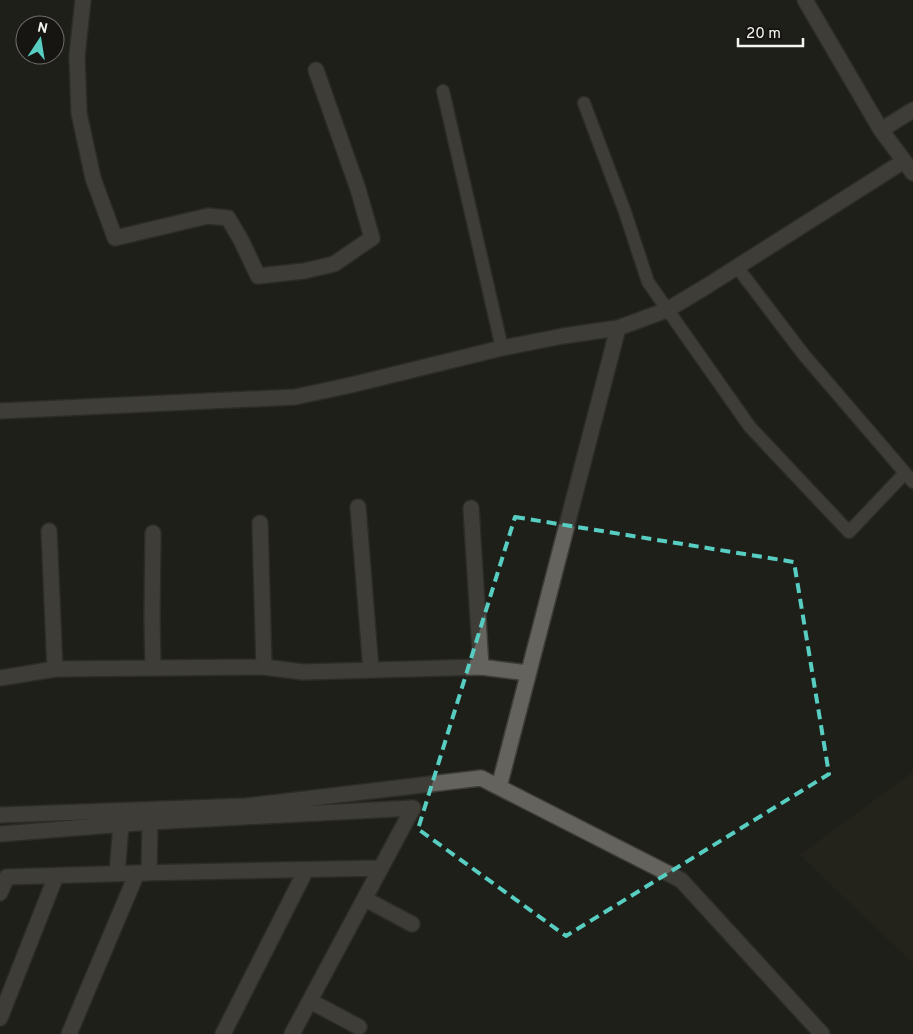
<svg xmlns="http://www.w3.org/2000/svg" width="913" height="1034" font-family="Overpass,sans-serif">
	<rect width="100%" height="100%" fill="#1f1f1a"/>
	<path fill="#2a281e" d="M913 772V963L800 855Z"/>
	<g fill="none" stroke-linecap="round" stroke-linejoin="round">
		<g stroke="#3d3c39" stroke-width="15">
			<path id="service" d="M443 91 502 348
				M584 103 625 212 648 282 750 427 849 532 905 473
				M737 267 804 355 913 482"/>
		</g>
		<g stroke="#3d3c39" stroke-width="18">
			<path id="minor" d="M83 0 77 56 79 113 93 178 115 238 208 216 228 218 241 240 258 276 304 271 334 264 372 238 358 189 316 70
				M805 0 881 130 913 173
				M881 130 913 110
				M0 411 295 397 351 385 502 348 563 336 618 328 667 310 707 286 904 161
				M358 507 371 670
				M471 508 481 667
				M260 523 264 667
				M49 531 55 669
				M153 668 264 667 303 672 481 667 528 673
				M0 678 55 669 153 668 152 617 153 533
				M499 787 618 328
				M0 815 246 806 481 778 681 880 822 1034
				M0 834 150 822 413 808
				M149 873 150 822
				M117 874 121 825
				M0 893 7 877 137 873
				M365 899 412 924
				M310 1001 359 1027
				M0 1018 56 876
				M69 1034 137 873 381 868
				M223 1034 306 870
				M292 1034 413 808"/>
		</g>
		<use href="#service" stroke="#65635e" stroke-width="12"/>
		<use href="#minor" stroke="#65635e" stroke-width="15"/>
	</g>
	<path d="M0 0H913V1034H0ZM515 517 794 562 829 774 566 936 418 829Z" fill="#1f1f1a" fill-opacity=".55" fill-rule="evenodd"/>
	<path fill="none" stroke="#57cec1" stroke-width="4" stroke-dasharray="10 6" stroke-linejoin="round" d="M515 517 794 562 829 774 566 936 418 829Z"/>
	<g transform="translate(40 40) rotate(12)"><circle r="24" fill="#161511" stroke="#6f6e6a"/>
	<path d="M0-4L9 19L0 12L-9 19Z" fill="#57cec1"/>
	<text y="-8" font-size="14" font-weight="bold" text-anchor="middle" fill="#f4f4f0">N</text>
	</g>
	<path d="M738 38v8h65v-8" fill="none" stroke="#f4f4f0" stroke-width="2.5"/>
	<text x="746" y="38" font-size="15" fill="#f4f4f0" stroke="#161511" stroke-width="4" paint-order="stroke">20 m</text>
</svg>
